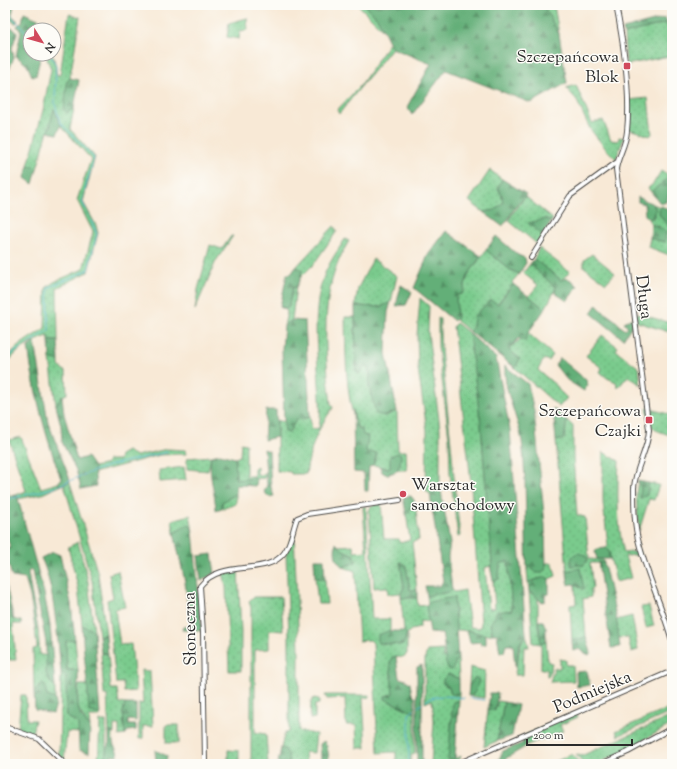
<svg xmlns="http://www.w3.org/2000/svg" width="677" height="769" font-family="'Sorts Mill Goudy',serif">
	<defs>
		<pattern id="grass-dots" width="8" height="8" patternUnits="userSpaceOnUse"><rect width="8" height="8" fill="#7acb8d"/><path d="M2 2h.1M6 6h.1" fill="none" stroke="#6aae7a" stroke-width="1.8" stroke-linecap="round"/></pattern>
		<pattern id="forest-firs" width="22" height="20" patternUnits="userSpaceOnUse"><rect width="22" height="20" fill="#63af78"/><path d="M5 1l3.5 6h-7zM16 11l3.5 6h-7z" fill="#528f63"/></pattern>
	</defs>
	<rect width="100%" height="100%" fill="#fdfcf7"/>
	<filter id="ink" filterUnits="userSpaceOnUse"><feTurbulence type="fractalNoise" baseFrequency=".025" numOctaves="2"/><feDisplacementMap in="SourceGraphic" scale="8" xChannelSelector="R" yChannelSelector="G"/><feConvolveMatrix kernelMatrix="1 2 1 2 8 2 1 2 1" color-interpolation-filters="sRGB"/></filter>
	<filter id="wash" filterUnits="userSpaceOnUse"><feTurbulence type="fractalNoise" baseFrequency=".012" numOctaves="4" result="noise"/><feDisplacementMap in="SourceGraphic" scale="16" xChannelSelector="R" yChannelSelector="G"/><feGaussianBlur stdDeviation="0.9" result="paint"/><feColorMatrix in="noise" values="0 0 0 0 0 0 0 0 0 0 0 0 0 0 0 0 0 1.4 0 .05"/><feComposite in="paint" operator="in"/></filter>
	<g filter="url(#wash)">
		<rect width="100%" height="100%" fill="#f8e9d6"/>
		<path fill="url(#grass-dots)" stroke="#527b5c" d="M358 5H365L378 19 385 32Z
			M543 5H554L559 34Z
			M69 14 80 17 70 78 67 82V113L74 108 70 129 95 157 83 202 96 225 98 233 88 272 57 288 58 341H49L48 336C31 342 14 351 5 367 5 350 33 337 45 328L46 288 54 282 83 269 93 232 77 200 91 159 61 126 54 110 37 169 34 166H28L43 110 51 69 45 54H51L54 58 57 75H60Z
			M247 18 248 30 240 31 239 39 227 37 229 23Z
			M667 23 672 43V57H664L626 65 624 34Z
			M389 43 392 48 339 114 337 110 360 86Z
			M576 85 592 123 603 120 611 140 618 141 619 137 624 138 616 159 606 149 590 129 576 99 566 88Z
			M648 98 652 134 650 136 629 129 628 100Z
			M490 170 502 179 498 188 502 196 503 203 495 210 483 212 469 201Z
			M661 171 672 177V179L666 180 651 192 648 188 653 184Z
			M525 196 553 219 552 221 546 219 529 223 543 235 537 244 509 221C513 210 520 205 525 196Z
			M653 204 660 207 659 214 672 230 671 244 672 256 648 247 650 238 665 242 660 227 651 224 648 219 653 218 656 210Z
			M334 226 337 231 313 265 301 277 302 270 296 267Z
			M231 236H233L216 261 195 310 198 289 210 245 222 249Z
			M345 239 349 241C318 290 325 349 331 404L333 408C317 429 310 449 306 474H291V472L277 471V420L284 422 285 432 296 420 310 417 312 429 319 428C322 407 319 391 318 370 316 338 313 303 325 273 330 261 338 250 345 239Z
			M539 248 570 272 561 280 534 259Z
			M486 250 509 269 519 274 512 282 513 284 497 304 482 309 474 316 473 327 469 331 456 320V296L463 293 468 275Z
			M592 254 615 273 606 283 584 267V260Z
			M373 259 397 276 391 302 380 307 355 306 358 288Z
			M530 264 556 288 545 309 529 296 538 285 523 273Z
			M296 287 292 320 284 326 287 311 280 307 288 308 293 288Z
			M420 298 429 306 428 333 440 428V485L430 494 426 491 427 431 418 369 417 335Z
			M635 313 672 323V333L637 322Z
			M345 317H355L356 370 366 364 370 374 369 387 385 416 397 411 398 451H406L407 470H397L400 464 388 468 373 465 377 453 366 452 367 436H363C344 413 346 346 345 317Z
			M438 318 440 319C439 348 445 376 447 405 452 449 455 492 460 536L458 537 450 473 449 438 438 347Z
			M456 323 469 333 481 425 492 563 490 566 485 568 489 609 495 608 493 581 499 579 500 564 508 561 512 610C495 615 493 614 491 632L493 634C481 636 469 630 456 630L454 598 428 604 427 596 449 592 452 589 454 592 465 590 470 627 480 628 481 623 470 473 453 326Z
			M528 333 553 355 549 361 544 359 538 370 558 387V389L567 398 559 407 515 368 520 359 508 349Z
			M602 335 618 347 616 350 639 368 641 385 628 376 618 388 616 382 607 378 600 372 602 368 586 356Z
			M50 359 59 360V366L66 372 67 394 62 396 56 406Z
			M647 408 672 415V436C650 428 651 431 647 408Z
			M567 420 573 426V455L577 515 585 517 589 559 603 560 604 563H590L593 588 591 589V597L583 599 586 637 572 641 570 605 576 604 575 585 580 588 572 570 567 571 556 441 564 439Z
			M21 437 41 488 58 483 60 486 42 494 18 499 16 495 26 491 9 440Z
			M241 443 246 444V476H254V468L257 466V474L261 475 265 473V478L236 480 235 458 240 456Z
			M167 449 186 450V454L160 455 94 473V467L107 464 108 460H119L120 455 127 451 136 456Z
			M603 452 619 461C617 492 617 524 624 553L639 551 640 555 625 556 631 578 616 582 609 552 606 548 608 546 603 503Z
			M211 456 208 471 187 469V458Z
			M184 467 186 480 160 482 159 470Z
			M638 481 641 487 640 498 647 495 649 483 659 485 654 500 649 499 639 531 636 494Z
			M70 482 98 574 106 634 99 636 92 581 64 484Z
			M236 494V504L222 509V502Z
			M381 503 384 539H399L400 543 410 540 406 513 409 512 410 507 416 510 419 540 412 542 417 590H410L406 565 400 562 404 587 401 593 388 594 387 587 374 588 369 511 371 506Z
			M366 506 372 619H390V631H388L378 643 403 645 407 634 404 631 401 598H417L418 606 426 605 429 622 420 621V628L411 630 407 634V654C402 659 399 657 392 657L390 663 393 694 385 696 389 701 415 713V753L411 756V764H396V752L378 753 373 643 370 640 359 641 355 571 343 567 356 562 354 555 343 550 338 546 353 545 354 552 366 551 363 507Z
			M190 515 193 531 189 524 174 533 172 520Z
			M294 533 299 648V731L316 734 314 753 305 752 306 764H289L288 754 281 748 285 732H289V637L286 554Z
			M78 542 88 581 94 631 82 625 78 587 68 547Z
			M546 563H553L556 576 549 579 545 577 528 582 527 570 530 566 533 570 546 569Z
			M238 569 241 631V671H229L226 587 223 572Z
			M118 571 125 607 115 609 120 645 131 644 136 691 124 692 123 683H116L107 600 113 598 109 574Z
			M315 577 325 580 327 604H318Z
			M529 592 538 597V627L541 643 546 641 548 662 552 663 549 676H547V669H541V644L533 643Z
			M253 597H281L283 631 269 630V649L255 650V732L266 734 268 764H251V608L249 601Z
			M9 606 12 619 21 621 22 624H13L16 660H9L7 641H5V632L10 630C11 623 8 614 7 607Z
			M649 606 654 626 646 628 641 607Z
			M632 616 638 650 631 652 628 637 619 638 616 620Z
			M35 629H38L40 655H46L51 683 55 686V699L47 696 43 684 34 692 33 649 37 648Z
			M526 634 529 647H524L523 675H515C515 669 517 665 518 659 519 649 520 643 526 634Z
			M66 640H75L78 670H67Z
			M443 650V657L455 661 458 659 459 679 456 677 449 687 456 695 459 693V700L453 702 451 726 455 759 461 756 460 759 449 764H431L434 721 432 700 425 703V658L427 651Z
			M101 653 108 654 111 689H117L119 703 125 704 123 712 125 735 119 736V725H114V734L112 732H109L107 695H104Z
			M560 659 566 660V665H573L574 681 550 682 554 668H560Z
			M470 667 485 671 484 698 471 696 476 691 475 677 469 686Z
			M141 670 150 671 153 726H143V738L139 739V703L143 704Z
			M61 672 66 678 67 717 78 723 80 733 67 732 64 760 59 755Z
			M79 685H88L89 710 100 715V717H89L90 727C76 708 77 709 79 685Z
			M21 695H26L27 720H35L32 733 18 729Z
			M325 695H370V697L363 698 366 748H357L356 725H346L345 698 327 699Z
			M314 698 319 699V704L315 705V718L310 719 311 702Z
			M498 701 504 702 497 741 484 747 488 709 495 710Z
			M672 707V712L618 736 616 731Z
			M576 713 578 717 560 725 563 731 527 745 523 743 521 737Z
			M672 716V724L628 749 597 764H584L576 754 581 756Z
			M100 721H106V754L101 763 103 764H98Z
			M166 725H179V743H166Z
			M228 750 239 751V764H228Z
			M572 754 580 764H550Z"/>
		<path fill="url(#forest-firs)" stroke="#476d52" d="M5 5H14L12 15 18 21 15 24 5 14Z
			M365 5H543L559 34 567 83 531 103 446 70 412 115 407 107 431 64 392 48 378 19Z
			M24 13 45 22V30H30V54H41L36 76H32L27 65 16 56 21 32 17 26 22 22Z
			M665 18 667 23 624 34 623 29Z
			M7 27 14 29 17 33 12 48 14 57 9 70 5 68V38Z
			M70 78 79 80 74 108 67 113 64 110 67 82Z
			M54 109 61 126 57 134 48 132Z
			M28 166H34L37 169 33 184 25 178Z
			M502 179 526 194C522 201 517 204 514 209 509 216 509 221 502 226L483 212 495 210 503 203 502 196 498 188Z
			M672 179V187L666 202 661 204 651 192 666 180Z
			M638 197 653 204 656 210 653 218 648 219 645 215 644 204 638 202Z
			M662 206 672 213V230L659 214 660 207Z
			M546 219 552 221 543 235 528 223Z
			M651 224 666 231 665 242 650 238Z
			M446 231 481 256 468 275 463 293 456 296 457 318 454 321 414 288 428 255Z
			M496 236 518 255 525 258 526 263 519 274 509 269 486 250Z
			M534 259 561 280C569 276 572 281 578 286L567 301 555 293 556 288 530 264Z
			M296 267 302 270 301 277 296 287 293 288 288 308 280 307 287 274H291Z
			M513 284 545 309 528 333 525 341 519 338 508 349 520 359 515 368 469 331 473 327 474 316 491 300 498 304Z
			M401 285 412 292 406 305 396 306Z
			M391 302 388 312 386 353 397 411 385 416 376 414 369 387 370 374 366 364 359 374 356 370 355 306 380 307Z
			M597 304 601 310 615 320 625 330 628 327 624 322 632 318 633 324 623 339 591 313Z
			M292 320 305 321 310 417 296 420 289 433 285 432 284 422 282 349 284 326Z
			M469 333 496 358 510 430 526 634C522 639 519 644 518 650 517 656 518 660 515 666L513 645H506L504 652 500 653 497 634H493L490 624 496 615V612L512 610 508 561 500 564 499 579 493 581 490 566 492 563 481 425Z
			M49 341H58L59 360 50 359Z
			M35 342 48 422 69 477 70 482 60 486 58 483 61 479C45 435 34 392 28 347Z
			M560 358 586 380 588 385 584 391 567 380 555 365Z
			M505 366 528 384 534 411 545 524 546 569 541 573H536L530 566 527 570C525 528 527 484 522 441 518 417 503 391 505 366Z
			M62 396 64 414 77 460 87 457 94 467 96 486 81 489 76 470 62 442 61 426 56 406Z
			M553 408 567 420 564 439 556 441Z
			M266 410H276L277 437 264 440Z
			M353 410 357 428 362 429 363 435 368 436 366 452 377 453 373 465 369 467 368 491H365L364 473 354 472Z
			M264 449 269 451 271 487 274 496 269 497 264 492 267 485Z
			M398 453 401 454 400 464 397 471 387 475 382 472 380 467 388 468 390 467V456Z
			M220 454 235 458 236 480 254 478 257 479 256 486 236 485V494L222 502V509L216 511C215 491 208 476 211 456Z
			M5 473 9 496 16 495 18 499 44 593 50 625 55 686 51 683 46 674V643L32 571 30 569 28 573 38 629H35L30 596 25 579 12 577 5 550V548L11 549 5 533Z
			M638 481 649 483 647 495 640 498 641 487Z
			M440 485 450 543 448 557 452 589 449 592 427 596 425 586H440L443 581 430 494Z
			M411 496 414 500 416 510 410 507 409 512 406 513 403 497Z
			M189 524 193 531 202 631 182 630 183 627 190 626 185 582 174 533Z
			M336 543 343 550 354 555 356 562 343 567C335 561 334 553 336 543Z
			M606 548 609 552 610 559H597L595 552 597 549Z
			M53 552 60 555 71 603 75 640 66 641 67 670H78C79 683 75 704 80 714 82 718 87 723 90 727L89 753 79 750 78 723 67 717 66 678 61 672C58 643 54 583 41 558Z
			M578 553 585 555 588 559 584 565 571 566C571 559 571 555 578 553Z
			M212 554 215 573 201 581 198 556Z
			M314 559H324L325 580 315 577Z
			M400 562 406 565 410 590H417V598H401V593L404 587Z
			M598 562 604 563 616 616 620 647 611 648Z
			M580 568 584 589 573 584 568 585 567 571Z
			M546 577 549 579V594L545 595V601L541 602 533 593 529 592 528 582Z
			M5 581 14 620 12 619 9 606 7 607 8 620 11 627 10 630 5 632Z
			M454 597 458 659 455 661V665L451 670 448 669C442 653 446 648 442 634L430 633 426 605 429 602Z
			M538 621H543L546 628V641L541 643Z
			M82 625 94 631 100 715 89 711C88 682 83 654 82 625Z
			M467 630 486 635V644L481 645 480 642 470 643Z
			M388 631H404L407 634 403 645 378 643V635Z
			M106 634V636L108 654 101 653 99 636Z
			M586 637 591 652 589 655 583 652 580 649 573 651 572 641Z
			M392 657H396L399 678 406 680 410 683 412 694 415 697V713L385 699V696L393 694 390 663Z
			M422 665V764H417V667Z
			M587 671 590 685 577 687 576 672Z
			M448 674 459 679V693L456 695 451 694 449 687 443 684V679Z
			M475 677 479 680 476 691 471 696H468L469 686Z
			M43 684 45 686 47 696 55 699 56 704 53 714 35 710 34 692Z
			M490 693H498L495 710 488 709Z
			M459 700 455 759 448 760 453 702Z
			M504 702 518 705 512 736 497 741Z
			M125 704H136V721L128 720V725H136V730L128 731 125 735 123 712Z
			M109 732H112C114 736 112 738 113 742 114 748 118 749 118 756H111L110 764 101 763 106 754 107 747H109Z
			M324 741 327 746 329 758 325 762 321 761 320 744Z
			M523 743 527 745 525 747 505 759 508 764H489L499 759 503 751Z
			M281 748 285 749 288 754 289 764 278 763Z
			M155 750 167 756 166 764H156Z"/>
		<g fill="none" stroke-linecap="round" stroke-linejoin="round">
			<path stroke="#52b1d1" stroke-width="1" d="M5 9 30 36
				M5 261 8 262
				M5 364 13 353 49 330 48 288 88 270 97 234 82 201 94 158 60 122 55 104 56 65 50 54
				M13 498 53 488 83 475 111 465 168 452
				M5 500 11 498
				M470 698 484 700
				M426 701C436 693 451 697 464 698
				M418 707 422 704
				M409 764V714L414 710"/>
		</g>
	</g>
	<g filter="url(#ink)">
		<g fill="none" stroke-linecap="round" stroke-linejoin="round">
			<g stroke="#4a4845" stroke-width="6">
				<path id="minor" d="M616 5C623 41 631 94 627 131 626 145 618 156 616 169L649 430C648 450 635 468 634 488 634 506 634 526 639 543 647 576 663 608 672 641
					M531 258 570 196 617 162
					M5 727 39 739 65 764
					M205 764 203 633 200 586C222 558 266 577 284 553 291 544 293 528 297 518L307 514 400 500
					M457 764 672 671
					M601 764 628 752 672 728"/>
			</g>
			<use href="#minor" stroke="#fff" stroke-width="4"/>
		</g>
	</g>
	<g fill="#d1495b" stroke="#fdfcf7" stroke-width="1.5">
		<rect x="623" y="62" width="8" height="8" rx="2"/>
		<rect x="645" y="416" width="8" height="8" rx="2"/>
		<circle cx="403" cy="494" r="4"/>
	</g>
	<g text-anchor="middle" stroke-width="3" stroke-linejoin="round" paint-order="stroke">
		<g font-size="17" fill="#2b2b2b" stroke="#fdfcf7" text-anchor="end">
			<text x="619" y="62">Szczepańcowa<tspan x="619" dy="20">Blok</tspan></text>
			<text x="641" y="416">Szczepańcowa<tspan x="641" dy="20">Czajki</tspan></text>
			<text x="411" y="490" text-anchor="start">Warsztat<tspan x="411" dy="20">samochodowy</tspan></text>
		</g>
		<g font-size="17" fill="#2b2b2b" stroke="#fdfcf7">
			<text transform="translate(645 297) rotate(83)" y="6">Długa</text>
			<text transform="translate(189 629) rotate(-91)" y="6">Słoneczna</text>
			<text transform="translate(592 691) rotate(-23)" y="6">Podmiejska</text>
		</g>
	</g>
	<rect width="677" height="769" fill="none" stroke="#fdfcf7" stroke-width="20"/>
	<g transform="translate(42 42) rotate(127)"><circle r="19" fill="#fdfcf7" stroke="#a9a8a5"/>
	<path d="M0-3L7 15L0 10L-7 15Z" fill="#d1495b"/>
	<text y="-6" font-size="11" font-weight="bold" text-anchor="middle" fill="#2b2b2b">N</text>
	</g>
	<path d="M527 739v6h105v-6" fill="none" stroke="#2b2b2b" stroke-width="2"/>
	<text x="533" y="739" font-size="12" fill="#2b2b2b" stroke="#fdfcf7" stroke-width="3" paint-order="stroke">200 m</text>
</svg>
